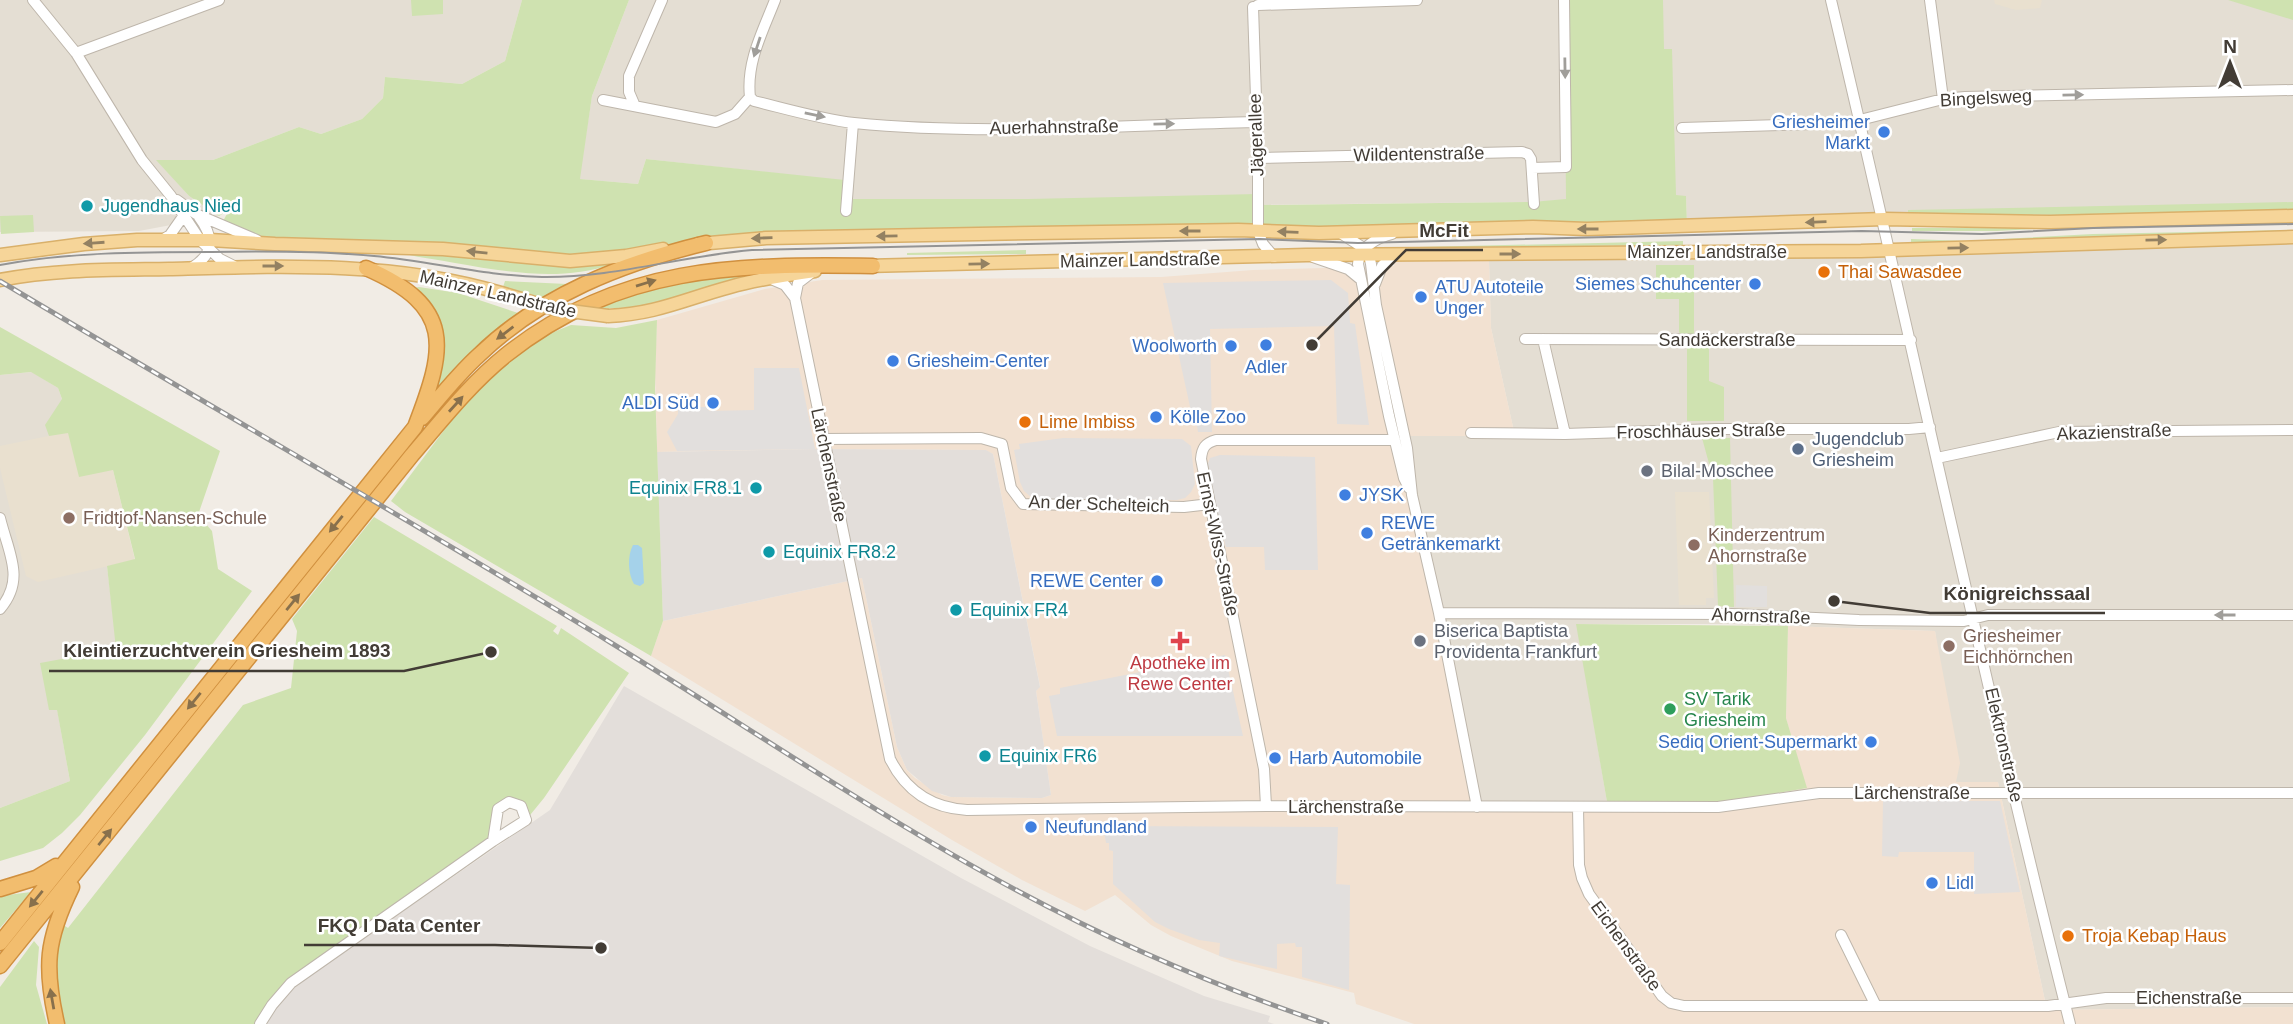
<svg xmlns="http://www.w3.org/2000/svg" width="2293" height="1024" font-family="Arial,sans-serif">
	<rect width="100%" height="100%" fill="#f1ece5"/>
	<path fill="#e4ded3" d="M0 0H522L505 61 462 84 385 77 383 98 362 119 321 134 299 127 213 160H157L189 196 219 216 139 231 0 232Z
		M629 0H2293V216L1687 225 1686 196 1532 202 1258 205 1028 199H848L854 182 646 159 638 184 579 179 592 96Z
		M2293 237V1007L2047 1010 1998 782 1956 783 1935 631 1730 624H1577L1607 802 1479 803 1395 436H1515L1491 328 1489 261 1692 252Z
		M32 372 58 388 62 399 113 470 107 566 117 649 49 710 57 709 70 781 0 808V375Z"/>
	<path fill="#f2e1d1" d="M1395 254 1489 261 1491 328 1515 436H1396L1479 803H1720L1806 788 1786 718 1788 626 1935 631 1960 763 1956 782H1998L2047 1010 2293 1007V1024H1414L1356 1004 1354 993 1232 961 1171 936 1151 925 1115 895 1085 911 1022 880 952 840 651 656 663 621 862 578 897 747 907 770 915 778 942 795 951 797 1042 798 1051 795 1036 691 1040 686 993 454 985 450 815 449 657 452 655 372 657 320 765 289 822 280 1161 277 1253 270 1394 266Z"/>
	<path fill="#e3deda" d="M815 449 986 450 993 454 1040 687 1036 691 1051 795 1042 798 951 797 932 791 907 770 897 747 862 578 663 621 657 452Z
		M624 686 961 878 1090 946 1204 996 1270 1016 1268 1022 1274 1024H265L285 996 308 977 550 810Z"/>
	<path fill="#e9e0cf" d="M1994 0H2042L2040 8 2016 10 1995 4Z
		M68 432 113 470 135 560 38 582 26 576 0 468V446Z
		M1675 492H1709L1714 598H1706V605H1679Z"/>
	<path fill="#cfe2b0" d="M411 0H443V14L412 16Z
		M522 0H629L592 96 580 179 638 184 646 159 854 181 849 199H1028L1258 194 1259 205 1532 202 1566 199 1564 0H1663L1664 49H1672L1676 195 1686 196 1687 225 818 237 600 259 275 244 221 225 229 210 219 216 189 196 156 160H213L299 127 321 134 362 119 383 98 385 77 462 84 505 61Z
		M2228 0H2293V20Z
		M2293 202V210L2062 215 1908 213V210Z
		M33 215 34 232 1 234 0 216Z
		M2052 224H2129L1997 231H1912V228H2015Z
		M2293 230V231L1911 243V239L1966 241 2093 234Z
		M1683 241V245L1376 248Z
		M391 250 567 265 612 264C562 282 506 272 455 263 434 259 412 257 391 250Z
		M1026 250V254L907 255V253Z
		M1656 265H1694V333L1709 349V381L1724 387V421H1687V349L1679 332V299H1656Z
		M768 272 642 307 590 309 633 293 681 281Z
		M505 281 567 284 541 299 503 287Z
		M419 287 458 293 521 314C487 337 460 362 434 394L433 393 442 361 413 288Z
		M657 320 655 388 663 621 651 656 405 512 391 501 460 409 482 384 510 359 539 338 571 325 616 328Z
		M0 327 220 451 198 515 212 531 218 569 252 591 145 735 80 815 62 833 43 848 0 861V808L70 781 57 710H49L40 663 116 649 107 566 135 559 113 470 79 477 68 433 49 436 45 425 62 399 58 388 31 372 0 375Z
		M1702 438H1730L1734 607 1718 606 1713 478Z
		M374 517 557 626 553 631 558 635 561 628 629 673 544 798 526 820 520 806 509 802 498 808 493 841 291 983 260 1024H57L50 988 56 920 68 928 243 705 291 688 297 631 292 619Z
		M1576 624 1788 626 1786 718 1807 788 1720 803 1607 802Z
		M31 892 0 928V896Z
		M34 941 39 947 36 985 47 1024H0V987Z"/>
	<path fill="#e2dfdd" d="M1331 280 1348 293 1350 323 1355 324 1369 425 1337 424 1334 326 1210 329 1212 432H1198L1197 426 1194 425 1163 283Z
		M754 368H799L815 449 677 451 667 432 678 414V407H708L709 411 754 410Z
		M1063 438 1182 439 1191 446 1195 484 1191 492 1185 498 1177 500 1039 499 1031 497 1024 491 1020 482 1014 450 1020 449 1019 444Z
		M1220 455 1315 457 1318 570H1265L1264 547H1226L1206 469 1210 458Z
		M1736 585 1767 586V607H1736Z
		M1225 655 1243 736H1057L1049 696 1060 694V688Z
		M1883 801H2000L2020 892 1974 894V852H1899L1898 857 1882 856Z
		M1103 826 1338 827 1336 884 1350 885 1349 990 1302 977V947H1296L1295 943 1277 944V969L1219 956 1220 943 1199 940 1169 929 1155 922 1113 884V851L1109 850V843H1106Z"/>
	<path fill="#a5d2ea" d="M633 545H638L642 548 644 583 640 586 634 584C628 574 627 556 633 545Z"/>
	<g fill="none" stroke-linecap="round" stroke-linejoin="round">
		<g stroke="#beb6ab" stroke-width="12">
			<path id="minor" d="M33 0 76 53 142 160 171 196 200 240 220 259 234 266
				M1831 0C1912 341 1984 684 2070 1024
				M1930 0 1943 99
				M1258 5 1417 0
				M1253 7 1258 158V231L1263 244 1274 257
				M76 53 219 0
				M750 97 754 101C787 109 820 119 854 123 985 136 1123 125 1255 122
				M750 97C746 62 763 31 775 0
				M603 100 716 122 735 114 750 97
				M635 106 629 92V76L662 0
				M1682 128 1848 123 1943 99 1965 97 2293 90
				M1258 158 1522 152 1528 154 1531 159 1534 204
				M1532 168 1566 167 1564 0
				M177 200 196 214 257 240
				M846 211 853 123
				M1342 234 1362 247 1369 255 1371 264 1376 305 1407 448 1412 495 1439 613 1477 807
				M1392 234C1377 238 1359 247 1358 264L1389 416 1404 478 1409 488
				M162 240 170 235 184 215
				M1313 257 1348 269 1359 278
				M191 268C215 254 214 237 199 217
				M811 273 798 283 795 298 890 759C906 791 931 808 967 810L1266 806 1718 807 1819 793H2293
				M771 279 785 285 795 298
				M1375 284 1382 266 1395 254
				M1525 339 1911 340
				M1543 339 1565 434
				M1471 433 1565 434 1717 429H1909L1930 427
				M823 439 981 438 1002 444 1011 488 1023 504 1184 507 1210 504
				M1937 458 2059 432 2293 430
				M0 518C8 552 26 579 0 609
				M1439 613 1732 614 1859 620 1964 621 1988 615H2293
				M509 802 521 806 526 820 493 841 498 809Z
				M1266 806 1264 769 1201 459C1202 448 1205 443 1216 440H1395
				M1578 807 1579 865 1582 878 1589 894 1662 996 1671 1003 1684 1006H2048L2106 998H2293
				M1841 935 1876 1006
				M260 1024 272 1005 291 983 493 841"/>
		</g>
		<g stroke="#d9b06a" stroke-width="15">
			<path id="major" d="M698 244 766 238 1033 233 1238 230 1319 233 1533 227 1587 229 1884 219 2050 222 2293 216
				M0 255 84 244 137 240H210L275 244 443 249 570 261 626 256 663 249
				M865 266 1306 255 1861 251 2293 237
				M0 280C56 269 113 270 169 269 283 266 391 261 501 293
				M608 316C656 314 685 299 730 287 758 279 786 275 815 271"/>
		</g>
		<g stroke="#d0903f" stroke-width="17">
			<path id="highway" d="M422 418C440 397 458 374 479 355 541 295 623 263 706 243
				M0 889 36 878 56 866
				M0 943 415 427C446 347 455 307 366 268
				M0 966 412 455C441 421 470 384 506 355 619 265 736 264 873 266
				M57 1024C44 967 46 940 72 887"/>
		</g>
		<use href="#minor" stroke="#fff" stroke-width="10"/>
		<use href="#major" stroke="#f6d599" stroke-width="12"/>
		<use href="#highway" stroke="#f2bd6e" stroke-width="14"/>
		<path stroke="#949494" stroke-width="2" d="M0 265C71 252 139 252 211 252 265 251 320 251 374 256 430 261 486 276 542 277 613 278 681 256 752 250L1260 239 1358 243 1862 231 1982 234 2093 228 2293 224"/>
		<g stroke="#949494" stroke-width="5">
			<path id="rail" d="M0 281C204 403 410 520 613 644 747 726 879 817 1018 891 1117 944 1220 988 1327 1024"/>
		</g>
		<use href="#rail" stroke="#fff" stroke-width="2.5" stroke-dasharray="8" stroke-linecap="butt"/>
		<g stroke="#d9b06a" stroke-width="15" stroke-linecap="butt">
			<path id="major-bridge" d="M501 293 555 309 608 316"/>
		</g>
		<use href="#major-bridge" stroke="#f6d599" stroke-width="12"/>
	</g>
	<defs><path id="oneway-solid" d="M-6-.8H1V-3.2L6.5 0L1 3.2V.8H-6Z" transform="scale(1.75)"/></defs>
	<g fill="#a09e9a">
		<use href="#oneway-solid" transform="translate(757 47) rotate(108)"/>
		<use href="#oneway-solid" transform="translate(1565 68) rotate(89)"/>
		<use href="#oneway-solid" transform="translate(2073 95) rotate(-1)"/>
		<use href="#oneway-solid" transform="translate(815 115) rotate(12)"/>
		<use href="#oneway-solid" transform="translate(1164 124) rotate(-1)"/>
		<use href="#oneway-solid" transform="translate(2225 615) rotate(180)"/>
	</g>
	<g fill="#938162">
		<use href="#oneway-solid" transform="translate(1816 222) rotate(178)"/>
		<use href="#oneway-solid" transform="translate(1588 229) rotate(-180)"/>
		<use href="#oneway-solid" transform="translate(1190 231) rotate(180)"/>
		<use href="#oneway-solid" transform="translate(1288 232) rotate(-178)"/>
		<use href="#oneway-solid" transform="translate(887 236) rotate(179)"/>
		<use href="#oneway-solid" transform="translate(762 238) rotate(178)"/>
		<use href="#oneway-solid" transform="translate(2156 240) rotate(-1)"/>
		<use href="#oneway-solid" transform="translate(94 243) rotate(176)"/>
		<use href="#oneway-solid" transform="translate(1958 248) rotate(-1)"/>
		<use href="#oneway-solid" transform="translate(477 252) rotate(-174)"/>
		<use href="#oneway-solid" transform="translate(1510 254)"/>
		<use href="#oneway-solid" transform="translate(979 264) rotate(-1)"/>
		<use href="#oneway-solid" transform="translate(273 266)"/>
	</g>
	<g fill="#88704c">
		<use href="#oneway-solid" transform="translate(646 283) rotate(-17)"/>
		<use href="#oneway-solid" transform="translate(505 333) rotate(143)"/>
		<use href="#oneway-solid" transform="translate(456 404) rotate(-48)"/>
		<use href="#oneway-solid" transform="translate(336 524) rotate(129)"/>
		<use href="#oneway-solid" transform="translate(293 602) rotate(-51)"/>
		<use href="#oneway-solid" transform="translate(194 701) rotate(129)"/>
		<use href="#oneway-solid" transform="translate(105 837) rotate(-51)"/>
		<use href="#oneway-solid" transform="translate(36 899) rotate(129)"/>
		<use href="#oneway-solid" transform="translate(52 999) rotate(-100)"/>
	</g>
	<g fill="#3f7fe0" stroke="#fff" stroke-width="2.5">
		<circle cx="1884" cy="132" r="7"/>
		<circle cx="1755" cy="284" r="7"/>
		<circle cx="1421" cy="297" r="7"/>
		<circle cx="1266" cy="345" r="7"/>
		<circle cx="1231" cy="346" r="7"/>
		<circle cx="893" cy="361" r="7"/>
		<circle cx="713" cy="403" r="7"/>
		<circle cx="1156" cy="417" r="7"/>
		<circle cx="1345" cy="495" r="7"/>
		<circle cx="1367" cy="533" r="7"/>
		<circle cx="1157" cy="581" r="7"/>
		<circle cx="1871" cy="742" r="7"/>
		<circle cx="1275" cy="758" r="7"/>
		<circle cx="1031" cy="827" r="7"/>
		<circle cx="1932" cy="883" r="7"/>
	</g>
	<g fill="#0f9aa8" stroke="#fff" stroke-width="2.5">
		<circle cx="87" cy="206" r="7"/>
		<circle cx="756" cy="488" r="7"/>
		<circle cx="769" cy="552" r="7"/>
		<circle cx="956" cy="610" r="7"/>
		<circle cx="985" cy="756" r="7"/>
	</g>
	<g fill="#e8710a" stroke="#fff" stroke-width="2.5">
		<circle cx="1824" cy="272" r="7"/>
		<circle cx="1025" cy="422" r="7"/>
		<circle cx="2068" cy="936" r="7"/>
	</g>
	<circle fill="#5c6f8a" stroke="#fff" stroke-width="2.5" cx="1798" cy="449" r="7"/>
	<g fill="#6b7280" stroke="#fff" stroke-width="2.5">
		<circle cx="1647" cy="471" r="7"/>
		<circle cx="1420" cy="641" r="7"/>
	</g>
	<g fill="#8d6e63" stroke="#fff" stroke-width="2.5">
		<circle cx="69" cy="518" r="7"/>
		<circle cx="1694" cy="545" r="7"/>
		<circle cx="1949" cy="646" r="7"/>
	</g>
	<path fill="#e0444e" stroke="#fff" stroke-width="2.5" d="M1176.5 630.5h7v7h7v7h-7v7h-7v-7h-7v-7h7z"/>
	<circle fill="#2e9e5b" stroke="#fff" stroke-width="2.5" cx="1670" cy="709" r="7"/>
	<g text-anchor="middle" stroke-width="5" stroke-linejoin="round" paint-order="stroke">
		<g font-size="18" fill="#423c35" stroke="#fff">
			<text transform="translate(1986 98) rotate(-3)" y="6">Bingelsweg</text>
			<text transform="translate(1054 127) rotate(-1)" y="6">Auerhahnstraße</text>
			<text transform="translate(1256 135) rotate(-92)" y="6">Jägerallee</text>
			<text transform="translate(1419 154) rotate(-1)" y="6">Wildentenstraße</text>
			<text x="1707" y="258">Mainzer Landstraße</text>
			<text transform="translate(1140 260) rotate(-1)" y="6">Mainzer Landstraße</text>
			<text transform="translate(498 294) rotate(13)" y="6">Mainzer Landstraße</text>
			<text x="1727" y="346">Sandäckerstraße</text>
			<text transform="translate(1701 431) rotate(-1)" y="6">Froschhäuser Straße</text>
			<text transform="translate(2114 432) rotate(-2)" y="6">Akazienstraße</text>
			<text transform="translate(829 465) rotate(78)" y="6">Lärchenstraße</text>
			<text transform="translate(1099 504) rotate(2)" y="6">An der Schelteich</text>
			<text transform="translate(1218 544) rotate(78)" y="6">Ernst-Wiss-Straße</text>
			<text transform="translate(1761 616) rotate(2)" y="6">Ahornstraße</text>
			<text transform="translate(2004 745) rotate(77)" y="6">Elektronstraße</text>
			<text x="1912" y="799">Lärchenstraße</text>
			<text x="1346" y="813">Lärchenstraße</text>
			<text transform="translate(1626 946) rotate(54)" y="6">Eichenstraße</text>
			<text x="2189" y="1004">Eichenstraße</text>
		</g>
		<g font-size="18" fill="#366cbe" stroke="#fff" text-anchor="start">
			<text x="1870" y="128" text-anchor="end">Griesheimer<tspan x="1870" dy="21">Markt</tspan></text>
			<text x="1741" y="290" text-anchor="end">Siemes Schuhcenter</text>
			<text x="1435" y="293">ATU Autoteile<tspan x="1435" dy="21">Unger</tspan></text>
			<text x="1217" y="352" text-anchor="end">Woolworth</text>
			<text x="907" y="367">Griesheim-Center</text>
			<text x="1266" y="373" text-anchor="middle">Adler</text>
			<text x="699" y="409" text-anchor="end">ALDI Süd</text>
			<text x="1170" y="423">Kölle Zoo</text>
			<text x="1359" y="501">JYSK</text>
			<text x="1381" y="529">REWE<tspan x="1381" dy="21">Getränkemarkt</tspan></text>
			<text x="1143" y="587" text-anchor="end">REWE Center</text>
			<text x="1857" y="748" text-anchor="end">Sediq Orient-Supermarkt</text>
			<text x="1289" y="764">Harb Automobile</text>
			<text x="1045" y="833">Neufundland</text>
			<text x="1946" y="889">Lidl</text>
		</g>
		<g font-size="18" fill="#0d838f" stroke="#fff" text-anchor="start">
			<text x="101" y="212">Jugendhaus Nied</text>
			<text x="742" y="494" text-anchor="end">Equinix FR8.1</text>
			<text x="783" y="558">Equinix FR8.2</text>
			<text x="970" y="616">Equinix FR4</text>
			<text x="999" y="762">Equinix FR6</text>
		</g>
		<g font-size="18" fill="#c56008" stroke="#fff" text-anchor="start">
			<text x="1838" y="278">Thai Sawasdee</text>
			<text x="1039" y="428">Lime Imbiss</text>
			<text x="2082" y="942">Troja Kebap Haus</text>
		</g>
		<g font-size="18" fill="#4e5e75" stroke="#fff" text-anchor="start">
			<text x="1812" y="445">Jugendclub<tspan x="1812" dy="21">Griesheim</tspan></text>
		</g>
		<g font-size="18" fill="#5b616d" stroke="#fff" text-anchor="start">
			<text x="1661" y="477">Bilal-Moschee</text>
			<text x="1434" y="637">Biserica Baptista<tspan x="1434" dy="21">Providenta Frankfurt</tspan></text>
		</g>
		<g font-size="18" fill="#785e54" stroke="#fff" text-anchor="start">
			<text x="83" y="524">Fridtjof-Nansen-Schule</text>
			<text x="1708" y="541">Kinderzentrum<tspan x="1708" dy="21">Ahornstraße</tspan></text>
			<text x="1963" y="642">Griesheimer<tspan x="1963" dy="21">Eichhörnchen</tspan></text>
		</g>
		<g font-size="18" fill="#be3a42" stroke="#fff">
			<text x="1180" y="669">Apotheke im<tspan x="1180" dy="21">Rewe Center</tspan></text>
		</g>
		<g font-size="18" fill="#27864d" stroke="#fff" text-anchor="start">
			<text x="1684" y="705">SV Tarik<tspan x="1684" dy="21">Griesheim</tspan></text>
		</g>
	</g>
	<path fill="none" stroke="#423c35" stroke-width="2.5" d="M1312 345L1406 250H1483M1834 601L1930 613H2105M491 652L404 671H49M601 948L495 945H304"/>
	<g fill="#423c35" stroke="#fff" stroke-width="2.5">
		<circle cx="1312" cy="345" r="7"/>
		<circle cx="1834" cy="601" r="7"/>
		<circle cx="491" cy="652" r="7"/>
		<circle cx="601" cy="948" r="7"/>
	</g>
	<g font-size="19" text-anchor="middle" font-weight="bold" fill="#423c35" stroke="#fff" stroke-width="5" stroke-linejoin="round" paint-order="stroke">
		<text x="1444" y="237">McFit</text>
		<text x="2017" y="600">Königreichssaal</text>
		<text x="227" y="657">Kleintierzuchtverein Griesheim 1893</text>
		<text x="399" y="932">FKQ I Data Center</text>
	</g>
	<g transform="translate(2230 63)" stroke="#ffffff" stroke-width="5" paint-order="stroke">
	<path d="M0-5L12 26L0 18L-12 26Z" fill="#423c35"/>
	<text y="-10" font-size="19" font-weight="bold" text-anchor="middle" fill="#423c35">N</text>
	</g>
</svg>
